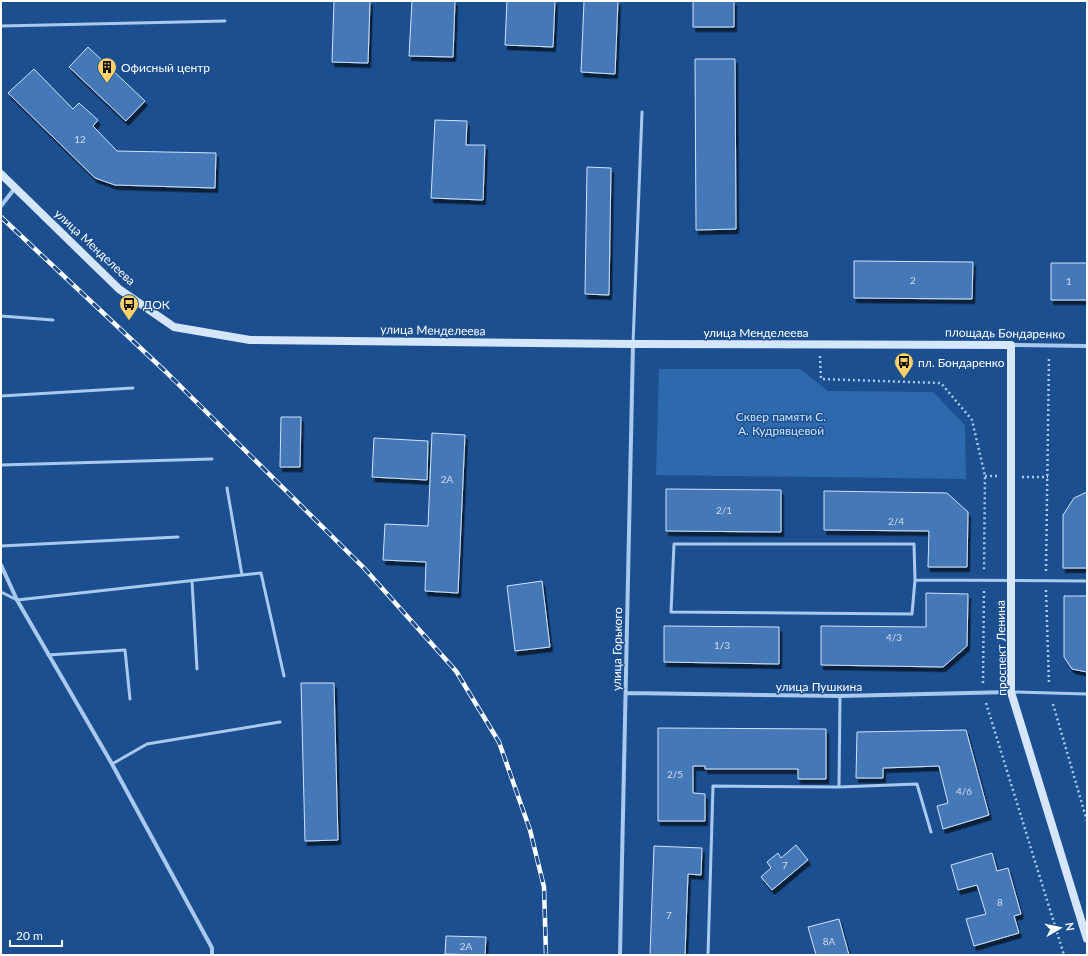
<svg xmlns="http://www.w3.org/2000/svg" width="1088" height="956" font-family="Lato,sans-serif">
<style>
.green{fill:#2e69ad}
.building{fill:#4478b7;stroke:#cfe3fa;filter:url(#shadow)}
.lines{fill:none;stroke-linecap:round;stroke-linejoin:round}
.path{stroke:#a9c9ee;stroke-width:2.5;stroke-dasharray:2 3;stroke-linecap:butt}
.lane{stroke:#a9c9ee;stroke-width:3}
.street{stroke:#a9c9ee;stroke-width:4}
.secondary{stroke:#d6e6fa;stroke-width:8}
.rail-casing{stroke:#fff;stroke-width:4.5}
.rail{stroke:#1b4f8f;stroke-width:3;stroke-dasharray:9;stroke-linecap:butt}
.labels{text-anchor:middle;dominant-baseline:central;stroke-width:3;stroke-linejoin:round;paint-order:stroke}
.number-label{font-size:10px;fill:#d0dded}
.poi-label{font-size:12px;fill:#fff;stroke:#1b4f8f;text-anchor:start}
.street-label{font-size:12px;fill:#fff;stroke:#1b4f8f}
.park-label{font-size:12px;fill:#cfe3fa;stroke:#1b4f8f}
</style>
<defs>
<filter id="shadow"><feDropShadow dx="2.5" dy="4.5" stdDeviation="0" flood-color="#0009"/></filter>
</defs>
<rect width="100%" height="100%" fill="#1b4f8f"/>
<!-- green -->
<path class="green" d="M 659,369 L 800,369 L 828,391 L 933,392 L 965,425 L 966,479 L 656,475 Z"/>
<!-- building -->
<path class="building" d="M 334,1 L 370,1 L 368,63 L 332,62 Z
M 412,1 L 455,1 L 453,57 L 409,56 Z
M 507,1 L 555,1 L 553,47 L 505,45 Z
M 584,1 L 618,1 L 615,74 L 581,72 Z
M 693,1 L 734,1 L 734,27 L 693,27 Z
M 88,47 L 145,101 L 126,121 L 69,67 Z
M 695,59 L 735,59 L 736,229 L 696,230 Z
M 34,69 L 73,109 L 79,103 L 98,120 L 93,126 L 117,151 L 216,153 L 215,188 L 115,185 L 95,178 L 8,93 Z
M 435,120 L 467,121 L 466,145 L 485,145 L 483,200 L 431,198 Z
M 587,167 L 611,168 L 609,295 L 585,294 Z
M 854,261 L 973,262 L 972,299 L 854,298 Z
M 1051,263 L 1087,263 L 1087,300 L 1051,300 Z
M 281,417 L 301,417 L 300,467 L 280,467 Z
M 432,433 L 465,435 L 458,593 L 425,591 L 426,562 L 383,560 L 385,524 L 428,526 Z
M 374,438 L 428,441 L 427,480 L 372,477 Z
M 666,489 L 781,490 L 781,532 L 666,531 Z
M 824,491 L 947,493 L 968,512 L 967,567 L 928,567 L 929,531 L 824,530 Z
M 1087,492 L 1087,568 L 1063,568 L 1063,515 L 1074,498 Z
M 542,581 L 550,647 L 515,651 L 507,586 Z
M 926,593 L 968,594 L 967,646 L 943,667 L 821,665 L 821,626 L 926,627 Z
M 1064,596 L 1087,596 L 1087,672 L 1072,669 L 1064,657 Z
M 664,626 L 779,627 L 779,664 L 664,662 Z
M 301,683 L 334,683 L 338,840 L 305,841 Z
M 658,728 L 826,729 L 826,779 L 798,779 L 798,769 L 705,769 L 705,766 L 693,766 L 693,793 L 705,794 L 705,821 L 658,821 Z
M 966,730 L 989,815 L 943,829 L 937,806 L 948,803 L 939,766 L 883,768 L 883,778 L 856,778 L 857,732 Z
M 796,845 L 808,860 L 772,890 L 761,877 L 771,868 L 767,862 L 778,853 L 781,858 Z
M 654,846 L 702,848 L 701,875 L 688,874 L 685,955 L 650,955 Z
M 992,853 L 997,871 L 1008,868 L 1021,914 L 1014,916 L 1019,933 L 974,946 L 966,919 L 986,914 L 977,885 L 958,890 L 951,865 Z
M 839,919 L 849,955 L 816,955 L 808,927 Z
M 446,936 L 486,937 L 485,955 L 445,954 Z"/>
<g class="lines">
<!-- path -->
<path class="path" d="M 820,356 L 821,379 L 941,383 L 972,420 L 985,476 L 984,571
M 985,476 L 999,476
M 1022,477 L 1048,477
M 1046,571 L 1049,356
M 1046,590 L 1049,683
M 983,683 L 984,590
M 986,703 L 1064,955
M 1053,704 L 1087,821"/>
<!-- lane -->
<path class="lane" d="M 1,26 L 225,21
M 1,316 L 53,320
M 633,344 L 642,112
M 1,396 L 133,388
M 1,465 L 212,459
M 1,546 L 178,537
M 242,575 L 261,573 L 284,676
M 915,580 L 912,614 L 671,612 L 674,544 L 914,544 L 915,580 L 1087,581
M 192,581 L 197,669
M 1,592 L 17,600 L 242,575 L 227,488
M 48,655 L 125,650 L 130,699
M 1013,692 L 1087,694
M 840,696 L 839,787 L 917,784 L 931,832
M 112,764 L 147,744 L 280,722
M 708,955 L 713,786 L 839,787"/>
<!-- street -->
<path class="street" d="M 1,206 L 15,188
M 1011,345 L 1087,346
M 1,565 L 17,600 L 112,764 L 212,948 L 212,955
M 626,693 L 840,696 L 1011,692
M 620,955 L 633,344"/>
<!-- secondary -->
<path class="secondary" d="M 1,174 L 119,289 L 174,327 L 250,340 L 633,344 L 1011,345 L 1011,692 L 1087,939"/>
<!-- rail casing -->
<g class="rail-casing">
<path id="rail" d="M 1,217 L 166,372 L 364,568 L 456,671 L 499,742 L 530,830 L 544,887 L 546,955"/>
</g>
<!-- rail -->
<use href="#rail" class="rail"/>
</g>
<!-- icons -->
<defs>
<g id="building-pin" transform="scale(1)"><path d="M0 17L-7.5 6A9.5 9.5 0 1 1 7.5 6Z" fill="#ffd166" stroke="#1b4f8f"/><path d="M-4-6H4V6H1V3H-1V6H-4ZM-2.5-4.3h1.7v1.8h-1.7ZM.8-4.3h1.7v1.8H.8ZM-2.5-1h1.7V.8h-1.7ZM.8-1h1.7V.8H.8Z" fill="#111"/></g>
<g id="bus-pin" transform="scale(1)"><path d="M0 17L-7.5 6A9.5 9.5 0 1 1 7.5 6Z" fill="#ffd166" stroke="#1b4f8f"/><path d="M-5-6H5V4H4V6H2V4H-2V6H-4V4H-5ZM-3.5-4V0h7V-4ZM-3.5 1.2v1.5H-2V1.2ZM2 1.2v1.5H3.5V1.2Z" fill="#111"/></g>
</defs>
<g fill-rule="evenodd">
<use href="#building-pin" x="107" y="67"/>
<use href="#bus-pin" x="129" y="304"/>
<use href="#bus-pin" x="904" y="362"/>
</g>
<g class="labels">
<!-- number labels -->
<g class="number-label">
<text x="80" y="139">12</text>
<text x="913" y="280">2</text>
<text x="1069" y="281">1</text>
<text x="447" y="479">2А</text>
<text x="724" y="510">2/1</text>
<text x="896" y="521">2/4</text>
<text x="894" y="637">4/3</text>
<text x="722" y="645">1/3</text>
<text x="675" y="774">2/5</text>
<text x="964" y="791">4/6</text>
<text x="785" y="865">7</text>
<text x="1000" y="902">8</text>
<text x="669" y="915">7</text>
<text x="829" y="941">8А</text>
<text x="466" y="946">2А</text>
</g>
<!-- poi labels -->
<g class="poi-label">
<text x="121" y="67">Офисный центр</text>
<text x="143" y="304">ДОК</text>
<text x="918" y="362">пл. Бондаренко</text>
</g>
<!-- street labels -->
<g class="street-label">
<text transform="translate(95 247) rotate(43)">улица Менделеева</text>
<text transform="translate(433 330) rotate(1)">улица Менделеева</text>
<text x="756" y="332">улица Менделеева</text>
<text transform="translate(1005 333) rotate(1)">площадь Бондаренко</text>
<text transform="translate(1001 648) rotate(-91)">проспект Ленина</text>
<text transform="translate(617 649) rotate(-89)">улица Горького</text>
<text x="819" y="686">улица Пушкина</text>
</g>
<!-- park labels -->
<g class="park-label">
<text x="781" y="416">Сквер памяти С.<tspan x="781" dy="14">А. Кудрявцевой</tspan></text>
</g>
</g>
<!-- border -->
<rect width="1088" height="956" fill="none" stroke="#ffffff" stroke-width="4"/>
<!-- north arrow -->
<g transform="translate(1060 928) rotate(81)" stroke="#1b4f8f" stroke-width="3" paint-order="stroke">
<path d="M0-3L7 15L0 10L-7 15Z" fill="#ffffff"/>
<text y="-6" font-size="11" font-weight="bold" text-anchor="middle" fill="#ffffff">N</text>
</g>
<!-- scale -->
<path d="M10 940v6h52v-6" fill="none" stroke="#ffffff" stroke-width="2"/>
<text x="16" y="940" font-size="12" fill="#ffffff" stroke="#1b4f8f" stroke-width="3" paint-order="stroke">20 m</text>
</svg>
